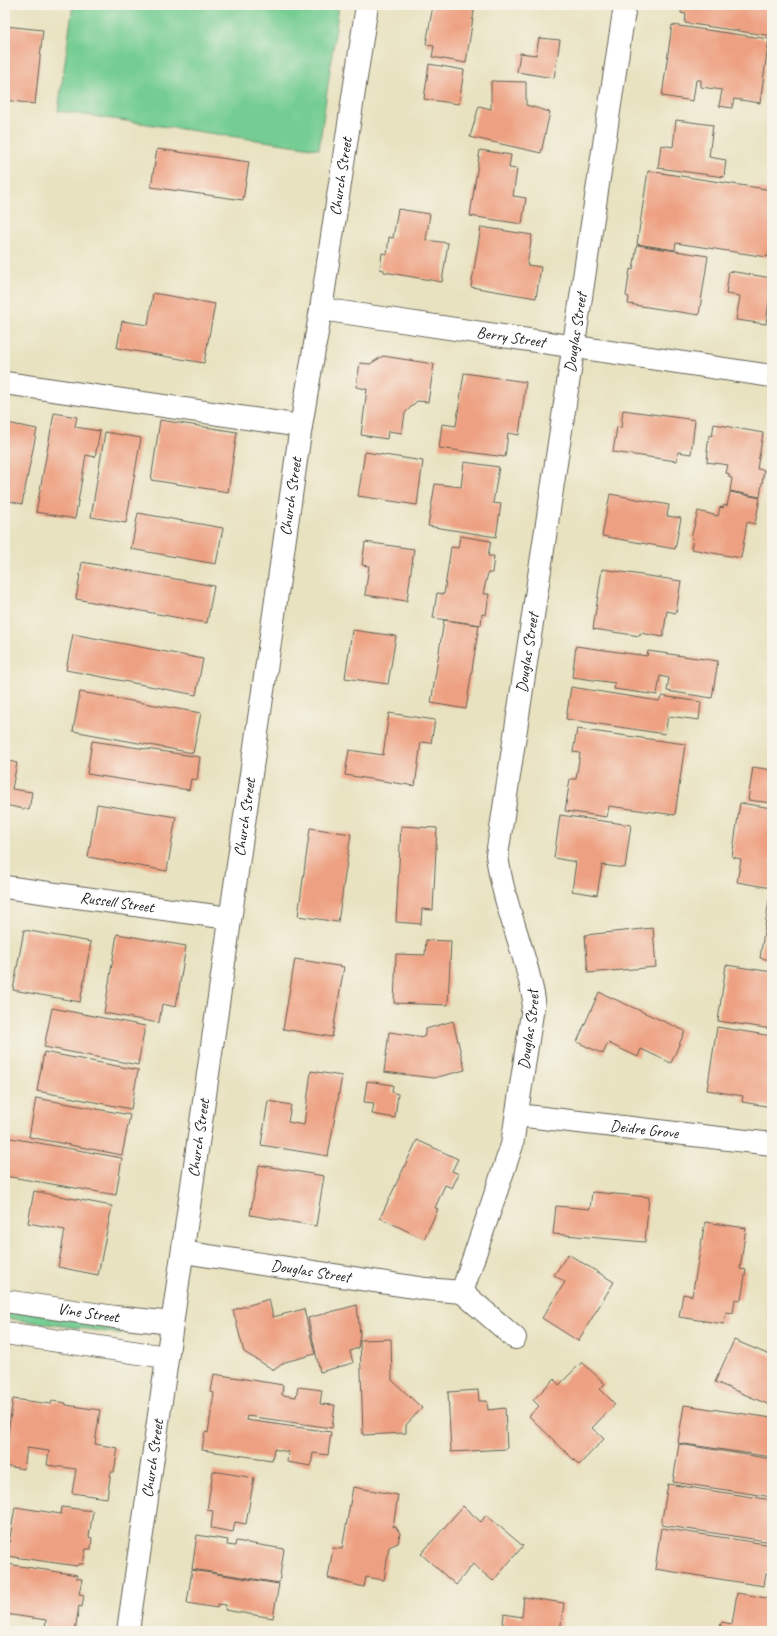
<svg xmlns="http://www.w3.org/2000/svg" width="777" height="1636" font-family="Caveat,sans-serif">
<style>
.green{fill:#74cd93;stroke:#487458}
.building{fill:#eea182}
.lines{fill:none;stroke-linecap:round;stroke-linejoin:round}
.minor-casing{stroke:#636155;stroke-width:24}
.minor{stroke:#fff;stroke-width:22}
.labels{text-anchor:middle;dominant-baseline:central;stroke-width:3.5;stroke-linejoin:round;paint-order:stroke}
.street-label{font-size:16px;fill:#1c1c1c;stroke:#f7f3e8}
</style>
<rect width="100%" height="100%" fill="#f7f3e8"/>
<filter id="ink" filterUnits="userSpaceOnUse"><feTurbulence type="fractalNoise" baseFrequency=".025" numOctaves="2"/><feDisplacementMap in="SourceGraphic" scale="8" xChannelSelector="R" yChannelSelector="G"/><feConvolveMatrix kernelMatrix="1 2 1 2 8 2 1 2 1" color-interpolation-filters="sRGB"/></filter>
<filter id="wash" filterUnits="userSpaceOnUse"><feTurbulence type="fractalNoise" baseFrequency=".012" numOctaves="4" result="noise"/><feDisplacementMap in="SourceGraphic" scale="16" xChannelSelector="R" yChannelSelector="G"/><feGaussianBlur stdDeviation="0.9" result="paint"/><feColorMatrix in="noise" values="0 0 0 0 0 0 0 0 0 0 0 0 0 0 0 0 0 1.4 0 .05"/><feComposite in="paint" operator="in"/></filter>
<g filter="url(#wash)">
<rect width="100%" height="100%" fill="#e8e2c0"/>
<!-- green -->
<path class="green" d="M 73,5 L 339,5 L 319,149 L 58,111 Z
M 5,1306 L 123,1323 L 121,1334 L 5,1318 Z"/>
<g id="blocks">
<!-- building -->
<path class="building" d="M 433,5 L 475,5 L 466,63 L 432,57 L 434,46 L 426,45 Z
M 682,5 L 772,5 L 772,36 L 685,23 L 686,14 L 681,13 Z
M 672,25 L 769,39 L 760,103 L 734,99 L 732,108 L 719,106 L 722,90 L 701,87 L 701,80 L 696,80 L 693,101 L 662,96 Z
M 5,26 L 43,30 L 35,104 L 5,100 Z
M 539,38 L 560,40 L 554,78 L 517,72 L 520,53 L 536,55 Z
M 429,64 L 464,70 L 459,104 L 424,99 Z
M 491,81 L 526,82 L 526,105 L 550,112 L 541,153 L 470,137 L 479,106 L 491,109 Z
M 676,120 L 713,125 L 709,157 L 726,160 L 724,177 L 658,168 L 661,145 L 673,147 Z
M 157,149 L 249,162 L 243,200 L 151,187 Z
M 480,150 L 511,155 L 509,168 L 517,169 L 513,196 L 526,198 L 522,224 L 470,216 Z
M 648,171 L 772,190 L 772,248 L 767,257 L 676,243 L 675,250 L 637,244 Z
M 398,209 L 430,214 L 426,240 L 448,243 L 442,282 L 384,272 L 384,270 L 380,269 L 382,253 L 387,254 L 389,237 L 393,238 Z
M 481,227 L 532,235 L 527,265 L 541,267 L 536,298 L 471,287 Z
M 637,245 L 708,256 L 699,315 L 628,304 L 629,297 L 626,296 L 630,269 L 633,270 Z
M 729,271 L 772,278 L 766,324 L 736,320 L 740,296 L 726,294 Z
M 153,293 L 215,304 L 204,363 L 117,348 L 122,321 L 148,325 Z
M 383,356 L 434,364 L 428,402 L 417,401 L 405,413 L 402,433 L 388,431 L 387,439 L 361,435 L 367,389 L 356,387 L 360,363 L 370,364 Z
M 464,373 L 526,382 L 519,435 L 508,433 L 505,457 L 439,448 L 442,424 L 456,426 Z
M 623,410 L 695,420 L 691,454 L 678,452 L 677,461 L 613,452 L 617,427 L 621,428 Z
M 54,413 L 77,417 L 75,427 L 100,431 L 95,457 L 86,455 L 75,519 L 36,512 Z
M 160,420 L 237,432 L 228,492 L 151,480 Z
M 7,423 L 37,429 L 22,504 L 5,500 L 5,436 Z
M 714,424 L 763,433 L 757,469 L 764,470 L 760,497 L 730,491 L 732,478 L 729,477 L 729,474 L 726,473 L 728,465 L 707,462 L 708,451 L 707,451 L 709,435 L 712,436 Z
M 105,432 L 141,438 L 126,523 L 91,517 Z
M 365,452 L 423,461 L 417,505 L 358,496 Z
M 464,462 L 499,467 L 493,503 L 501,504 L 496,537 L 428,526 L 435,484 L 461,487 Z
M 730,492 L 760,498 L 755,524 L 747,522 L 741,558 L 691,549 L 693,538 L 691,538 L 698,511 L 718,516 L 720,507 L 723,508 L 724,505 L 727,506 Z
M 610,494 L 669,505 L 667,516 L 681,518 L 675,549 L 602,536 Z
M 138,513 L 223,528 L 216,564 L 131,549 Z
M 460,536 L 491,541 L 488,556 L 494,556 L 492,573 L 488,573 L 483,594 L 489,594 L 486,615 L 482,614 L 481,625 L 433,618 L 437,593 L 444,594 L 451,547 L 458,548 Z
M 365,542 L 414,549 L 407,601 L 365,595 L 369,566 L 362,565 Z
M 82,562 L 214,586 L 207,623 L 76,599 Z
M 602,569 L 681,581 L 676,613 L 667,611 L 663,637 L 640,633 L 640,636 L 593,629 Z
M 444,620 L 479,625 L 466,709 L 431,703 Z
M 352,630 L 396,636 L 388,684 L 345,678 Z
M 73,634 L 203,659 L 196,695 L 66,670 Z
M 576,646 L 647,656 L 648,651 L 718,661 L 712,698 L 667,691 L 669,678 L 660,676 L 657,695 L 614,689 L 615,683 L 572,677 Z
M 571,687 L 659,701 L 662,696 L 701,702 L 699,720 L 668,716 L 665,734 L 566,719 Z
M 80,692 L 201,713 L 193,753 L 73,731 Z
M 389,713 L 435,720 L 431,743 L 421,742 L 415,786 L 345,775 L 349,750 L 383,755 Z
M 577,729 L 685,744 L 675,815 L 609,806 L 607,817 L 565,811 L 570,779 L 576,779 L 580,753 L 573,752 Z
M 92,741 L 200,757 L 197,780 L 191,779 L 189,790 L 87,774 Z
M 5,760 L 17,763 L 12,789 L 32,792 L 29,810 L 5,805 Z
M 753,767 L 772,770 L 772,803 L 748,800 Z
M 740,803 L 772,808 L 771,888 L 737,882 L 741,859 L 732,857 Z
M 97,804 L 176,817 L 167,871 L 88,857 Z
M 560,815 L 631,825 L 625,868 L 602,865 L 597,895 L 572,891 L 576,862 L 554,858 Z
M 401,826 L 437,828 L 433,910 L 422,909 L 421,924 L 396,922 Z
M 310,828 L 351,834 L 338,922 L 298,916 Z
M 769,900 L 772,900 L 772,960 L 760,958 Z
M 653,928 L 656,967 L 588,973 L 585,935 Z
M 24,930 L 91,942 L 80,1002 L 13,990 Z
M 117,934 L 186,946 L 176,1007 L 162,1004 L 159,1023 L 104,1013 Z
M 426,940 L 451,941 L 448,1005 L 394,1003 L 396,954 L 425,955 Z
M 295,959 L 344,967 L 332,1037 L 283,1029 Z
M 726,965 L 772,972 L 772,1029 L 718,1021 Z
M 599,992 L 685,1031 L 671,1063 L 641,1049 L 638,1057 L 608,1043 L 603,1054 L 577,1042 Z
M 52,1008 L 145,1026 L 138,1065 L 44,1047 Z
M 453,1021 L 465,1070 L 434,1078 L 384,1072 L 389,1032 L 424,1037 L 426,1029 Z
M 717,1027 L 772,1036 L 772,1107 L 742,1102 L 743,1096 L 707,1090 Z
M 44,1052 L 138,1070 L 131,1109 L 37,1091 Z
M 311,1071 L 342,1076 L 328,1156 L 261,1145 L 268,1101 L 291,1105 L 288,1122 L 304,1125 Z
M 367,1081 L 393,1085 L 392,1092 L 398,1094 L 395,1118 L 372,1114 L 374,1103 L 364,1102 Z
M 36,1098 L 130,1115 L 122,1155 L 29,1137 Z
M 5,1137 L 122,1158 L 116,1195 L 5,1176 Z
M 417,1140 L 458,1159 L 452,1171 L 459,1174 L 452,1188 L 445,1185 L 435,1208 L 438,1209 L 424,1239 L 380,1218 Z
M 259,1165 L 324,1176 L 316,1226 L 250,1215 Z
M 34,1191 L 112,1206 L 98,1275 L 58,1267 L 65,1230 L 28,1223 Z
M 592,1192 L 649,1197 L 645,1242 L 553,1234 L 556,1206 L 590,1209 Z
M 705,1222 L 746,1228 L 740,1269 L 746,1270 L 741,1300 L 735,1299 L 733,1313 L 726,1312 L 724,1324 L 679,1317 L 683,1294 L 692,1296 Z
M 568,1254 L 614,1282 L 578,1341 L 542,1318 L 565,1282 L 554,1275 Z
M 269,1299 L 273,1317 L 304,1309 L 315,1354 L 285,1362 L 274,1370 L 244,1352 L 233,1310 Z
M 357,1305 L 360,1334 L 358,1348 L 350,1351 L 353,1363 L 320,1372 L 308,1318 Z
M 391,1339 L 392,1380 L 422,1408 L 406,1425 L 406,1433 L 363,1435 L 360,1340 Z
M 734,1340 L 772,1356 L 772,1406 L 715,1382 Z
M 582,1362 L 605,1384 L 600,1389 L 615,1404 L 592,1428 L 604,1439 L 579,1465 L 529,1416 L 539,1406 L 533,1400 L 554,1379 L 559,1385 Z
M 214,1374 L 283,1385 L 282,1395 L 296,1397 L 298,1387 L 322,1390 L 320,1404 L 335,1405 L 332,1428 L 247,1416 L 246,1420 L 331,1432 L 328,1455 L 313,1453 L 311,1466 L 287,1462 L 288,1452 L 274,1449 L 272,1460 L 202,1450 L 205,1432 L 208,1433 L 214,1393 L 211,1392 Z
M 478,1390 L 479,1401 L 487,1401 L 488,1410 L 505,1408 L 507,1449 L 451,1452 L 448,1392 Z
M 13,1399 L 51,1404 L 52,1401 L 66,1403 L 66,1405 L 100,1410 L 95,1444 L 118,1448 L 114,1472 L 111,1472 L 107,1498 L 72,1493 L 76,1469 L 47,1465 L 49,1451 L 27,1448 L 24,1469 L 5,1466 L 5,1454 Z
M 684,1405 L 772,1418 L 772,1457 L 678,1443 Z
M 679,1444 L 772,1459 L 772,1497 L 673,1482 Z
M 213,1471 L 254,1478 L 246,1524 L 235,1522 L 233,1532 L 211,1528 L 213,1511 L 207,1510 Z
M 668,1484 L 772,1500 L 772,1542 L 661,1525 Z
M 353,1487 L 398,1495 L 393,1527 L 395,1526 L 400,1533 L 398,1543 L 389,1547 L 384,1580 L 366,1577 L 364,1587 L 328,1578 L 333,1548 L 342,1549 Z
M 463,1506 L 481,1522 L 486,1515 L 523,1546 L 493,1581 L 473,1564 L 456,1585 L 421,1554 Z
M 15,1507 L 61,1514 L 62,1507 L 93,1511 L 89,1537 L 92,1538 L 91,1549 L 86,1549 L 83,1564 L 78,1564 L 77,1566 L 7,1556 Z
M 661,1528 L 772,1545 L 772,1574 L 766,1573 L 764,1586 L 655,1569 Z
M 197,1535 L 228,1540 L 227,1545 L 235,1546 L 236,1541 L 284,1549 L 279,1583 L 192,1569 Z
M 7,1564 L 77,1575 L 76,1578 L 82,1579 L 79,1594 L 84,1595 L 82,1607 L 79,1606 L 75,1631 L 45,1628 L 46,1620 L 5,1614 L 5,1578 Z
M 192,1570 L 279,1584 L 273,1618 L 225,1610 L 226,1605 L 218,1604 L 217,1608 L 187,1603 Z
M 737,1593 L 772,1599 L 772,1631 L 720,1631 L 721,1622 L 732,1624 Z
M 524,1597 L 564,1603 L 560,1631 L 502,1631 L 504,1614 L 522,1617 Z"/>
</g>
</g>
<g filter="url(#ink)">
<use href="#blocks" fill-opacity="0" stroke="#636155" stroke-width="1"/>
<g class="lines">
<!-- minor casing -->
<g class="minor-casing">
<g id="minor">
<path id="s1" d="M 321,309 L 772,376"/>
<path d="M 5,383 L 301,426"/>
<path id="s2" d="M 5,887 L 229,918"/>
<path id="s3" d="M 517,1115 L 772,1144"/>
<path id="s4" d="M 183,1252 L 426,1289 L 462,1292 L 512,1145 L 534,1000 C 526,951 503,905 497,855 L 625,5"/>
<path d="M 462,1292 L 515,1338"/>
<path id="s5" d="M 5,1301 L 115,1317 L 172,1323"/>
<path d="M 5,1333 L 166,1357"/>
<path id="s6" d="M 128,1631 L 301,426 L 321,309 L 367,5"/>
</g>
</g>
<!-- minor -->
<use href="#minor" class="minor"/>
</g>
</g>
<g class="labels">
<!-- street labels -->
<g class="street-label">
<text stroke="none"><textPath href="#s6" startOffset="1470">Church Street</textPath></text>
<text stroke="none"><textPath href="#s4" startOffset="1262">Douglas Street</textPath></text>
<text stroke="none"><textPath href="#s1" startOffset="192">Berry Street</textPath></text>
<text stroke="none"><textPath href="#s6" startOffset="1146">Church Street</textPath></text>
<text stroke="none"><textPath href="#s4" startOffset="938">Douglas Street</textPath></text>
<text stroke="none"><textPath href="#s6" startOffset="822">Church Street</textPath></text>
<text stroke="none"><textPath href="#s2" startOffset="113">Russell Street</textPath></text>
<text stroke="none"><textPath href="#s4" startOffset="554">Douglas Street</textPath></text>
<text stroke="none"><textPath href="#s3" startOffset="128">Deidre Grove</textPath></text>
<text stroke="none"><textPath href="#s6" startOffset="498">Church Street</textPath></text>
<text stroke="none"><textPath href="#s4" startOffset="129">Douglas Street</textPath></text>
<text stroke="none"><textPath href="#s5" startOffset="84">Vine Street</textPath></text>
<text stroke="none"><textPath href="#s6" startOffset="174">Church Street</textPath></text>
</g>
</g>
<!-- margin -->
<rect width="777" height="1636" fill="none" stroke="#f7f3e8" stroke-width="20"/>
</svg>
